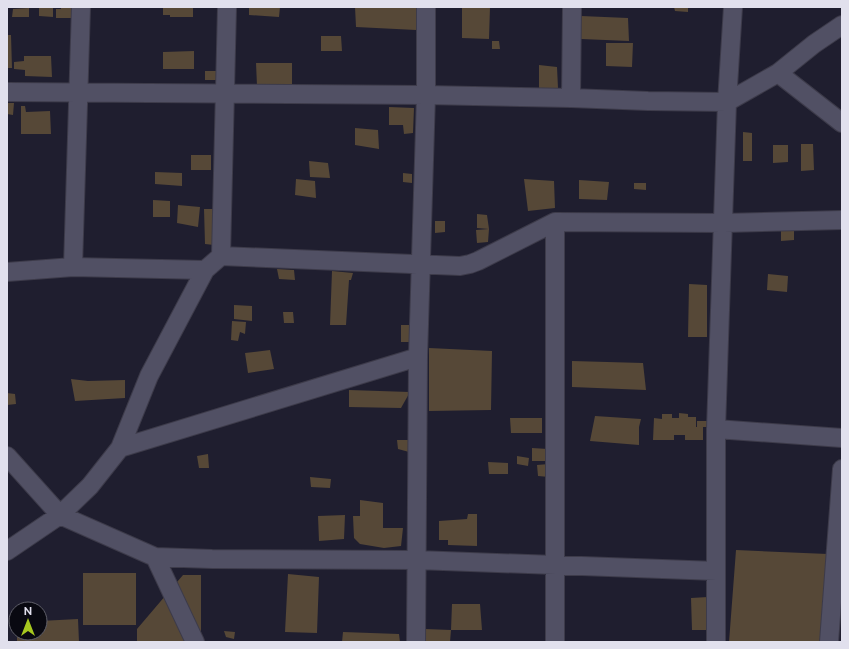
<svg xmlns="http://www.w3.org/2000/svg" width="849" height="649" font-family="Raleway,sans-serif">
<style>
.building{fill:#564837}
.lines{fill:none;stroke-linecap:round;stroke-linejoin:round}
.minor-casing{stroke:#3d3b4a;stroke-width:20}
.minor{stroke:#515064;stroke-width:18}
</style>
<rect width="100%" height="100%" fill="#1f1e2f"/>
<!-- building -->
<path class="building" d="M 39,7 L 53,7 L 53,17 L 39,16 Z
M 61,7 L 72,7 L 72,18 L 56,18 L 56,9 L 61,9 Z
M 163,7 L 193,7 L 193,17 L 170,17 L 170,15 L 163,15 Z
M 249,7 L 280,7 L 279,17 L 249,15 Z
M 355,7 L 416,7 L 416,30 L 356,27 Z
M 462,7 L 490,7 L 489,39 L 462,38 Z
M 674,7 L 688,7 L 688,12 L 675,11 Z
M 29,8 L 29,17 L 12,17 L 13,9 Z
M 581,16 L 628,18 L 629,41 L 581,39 Z
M 7,35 L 11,35 L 12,68 L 7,68 Z
M 321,36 L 341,36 L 342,51 L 321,51 Z
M 492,41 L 499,41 L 500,49 L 492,49 Z
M 606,43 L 633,43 L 632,67 L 606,66 Z
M 194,51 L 194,69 L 163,69 L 163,52 Z
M 24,56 L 51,56 L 52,77 L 25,76 L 25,70 L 14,69 L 14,62 L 24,61 Z
M 256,63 L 292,63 L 292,85 L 257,86 Z
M 539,65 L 557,67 L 558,88 L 539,89 Z
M 205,71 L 216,71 L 217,80 L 205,80 Z
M 7,103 L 14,103 L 13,115 L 7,114 Z
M 21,106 L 25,106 L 26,112 L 50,111 L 51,134 L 21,134 Z
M 389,107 L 414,108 L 413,133 L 404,134 L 403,125 L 389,125 Z
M 355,128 L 378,130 L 379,149 L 355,145 Z
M 743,132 L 752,133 L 752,161 L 743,161 Z
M 801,144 L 813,144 L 814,170 L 801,171 Z
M 773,145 L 788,145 L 788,162 L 773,163 Z
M 191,155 L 211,155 L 211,170 L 191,170 Z
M 309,161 L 328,163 L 330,178 L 310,177 Z
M 155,172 L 182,173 L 182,186 L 155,184 Z
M 403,173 L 412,174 L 412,183 L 403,182 Z
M 296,179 L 315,181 L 316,198 L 295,195 Z
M 524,179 L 554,181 L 555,208 L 528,211 Z
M 579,180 L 609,182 L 607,200 L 579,199 Z
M 634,183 L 646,183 L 646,190 L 634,189 Z
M 153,200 L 170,201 L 170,217 L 153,217 Z
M 178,205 L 200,207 L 198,227 L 177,223 Z
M 204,209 L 213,209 L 214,245 L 205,244 Z
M 477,214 L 487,215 L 489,229 L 477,228 Z
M 435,221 L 445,221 L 445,232 L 435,233 Z
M 781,223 L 794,223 L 794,240 L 781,241 Z
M 489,229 L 488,242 L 477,243 L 476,230 Z
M 277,269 L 294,270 L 295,280 L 279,279 Z
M 332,271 L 353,273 L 351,280 L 349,280 L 346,325 L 330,325 Z
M 768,274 L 788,276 L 787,292 L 767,290 Z
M 689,284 L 707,285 L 707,337 L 688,337 Z
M 234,305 L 252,306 L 252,321 L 234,319 Z
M 283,312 L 293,312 L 294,323 L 284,323 Z
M 232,321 L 246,322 L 245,334 L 240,332 L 238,341 L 231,340 Z
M 401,325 L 411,325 L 410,342 L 401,342 Z
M 429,348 L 492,351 L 491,410 L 429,411 Z
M 270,350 L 274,369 L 248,373 L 245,353 Z
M 572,361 L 643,363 L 646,390 L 572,387 Z
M 71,379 L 88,381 L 125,380 L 125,398 L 75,401 Z
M 349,390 L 410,392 L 401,408 L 349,407 Z
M 7,393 L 15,394 L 16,404 L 7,405 Z
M 679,413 L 688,414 L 688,417 L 696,417 L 696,427 L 697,427 L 697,421 L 708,421 L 707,427 L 703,427 L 703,440 L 685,440 L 685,435 L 674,435 L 674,440 L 653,440 L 654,418 L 662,419 L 662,414 L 672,414 L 672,418 L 679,418 Z
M 595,416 L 641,419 L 639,427 L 639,445 L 590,441 Z
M 510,418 L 542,418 L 542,433 L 511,433 Z
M 397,440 L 408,440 L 409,452 L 398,449 Z
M 532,448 L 548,449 L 549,461 L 532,461 Z
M 208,454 L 209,468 L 199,468 L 197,456 Z
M 517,456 L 529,458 L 528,466 L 517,464 Z
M 488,462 L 508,463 L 508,474 L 489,474 Z
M 549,464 L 549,477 L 538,476 L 537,465 Z
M 310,477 L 331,479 L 330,488 L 311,487 Z
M 360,500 L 383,503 L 383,528 L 403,528 L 401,546 L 384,548 L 360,544 L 354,538 L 353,516 L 360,516 Z
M 468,514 L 477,514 L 477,546 L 448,545 L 448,540 L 439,540 L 439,521 L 467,519 Z
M 345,515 L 344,539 L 319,541 L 318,516 Z
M 736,550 L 828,554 L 820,642 L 729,642 Z
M 83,573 L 136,573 L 136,625 L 83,625 Z
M 288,574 L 319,577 L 317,633 L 285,632 Z
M 183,575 L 201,575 L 201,642 L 137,642 L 137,629 Z
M 708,597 L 709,630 L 692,630 L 691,598 Z
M 452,604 L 480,604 L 482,630 L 451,630 Z
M 78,619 L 79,642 L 17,642 L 17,633 L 40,633 L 40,621 Z
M 425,629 L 451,630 L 450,642 L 426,642 Z
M 224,631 L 235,632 L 234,639 L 226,637 Z
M 343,632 L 399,634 L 400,642 L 342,642 Z"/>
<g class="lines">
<!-- minor casing -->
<g class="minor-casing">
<path id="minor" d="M 778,73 L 842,123
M 7,92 L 426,95 L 571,98 L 648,101 L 727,102 L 778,73 L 814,44 L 842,25
M 571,98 L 572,7
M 555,222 L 555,642
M 221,256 L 460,266 L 470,264 L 478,261 L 555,222 L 724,223 L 842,220
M 73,267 L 81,7
M 7,272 L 73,267 L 205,270
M 716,429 L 842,438
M 120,448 L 418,357
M 7,456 L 60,515 L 155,557 L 212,559 L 417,560 L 716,571
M 7,551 L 60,515 L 90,486 L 120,448 L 149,376 L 205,270 L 221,256 L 227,7
M 155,557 L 195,642
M 416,642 L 418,357 L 426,95 L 426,7
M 716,642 L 716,429 L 727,102 L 733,7
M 829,642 L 842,469"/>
</g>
<!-- minor -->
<use href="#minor" class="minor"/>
</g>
<!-- border -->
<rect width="849" height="649" fill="none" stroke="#e1e0ed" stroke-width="16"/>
<!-- north arrow -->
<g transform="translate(28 621)"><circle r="19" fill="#090911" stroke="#5f5f69"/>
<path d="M0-3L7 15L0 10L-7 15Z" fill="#a7c81f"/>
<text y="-6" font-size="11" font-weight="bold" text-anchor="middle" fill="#e1e0ed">N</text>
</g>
</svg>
